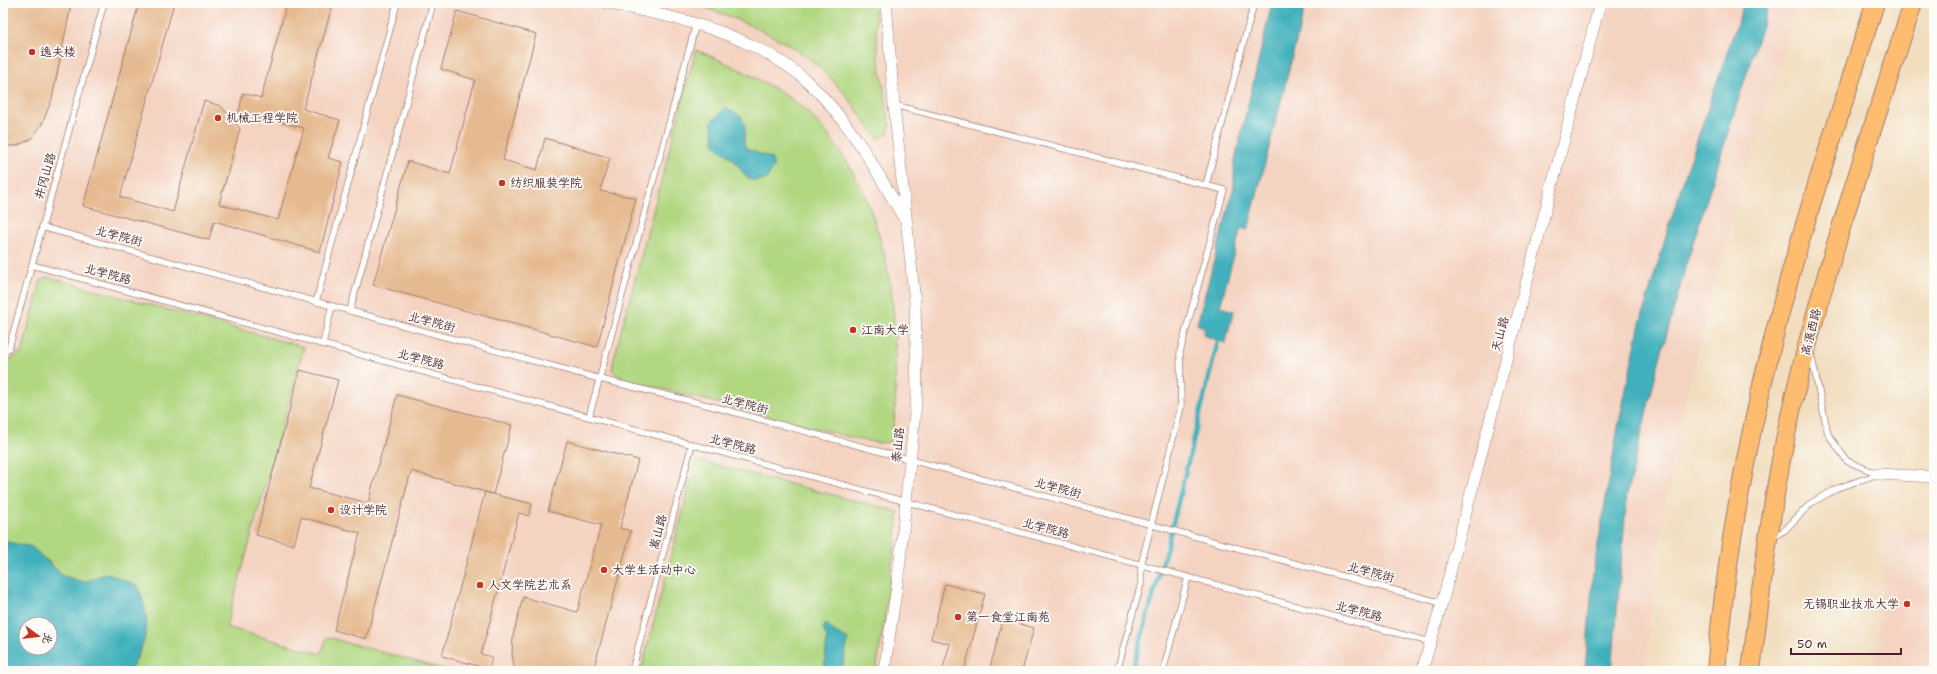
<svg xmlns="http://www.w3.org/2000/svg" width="1937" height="674" font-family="'Shantell Sans','LXGW WenKai TC',sans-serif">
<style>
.built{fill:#f4d3c1;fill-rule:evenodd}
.green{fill:#b1d781;stroke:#7e7b56}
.water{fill:#41b1bc;stroke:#466874;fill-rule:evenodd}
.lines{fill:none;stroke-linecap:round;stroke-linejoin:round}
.stream{stroke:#41b1bc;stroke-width:4.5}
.building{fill:#e6ba90}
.lane-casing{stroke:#9e7e74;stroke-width:7}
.street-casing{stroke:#9e7e74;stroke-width:12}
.primary-casing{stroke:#9e7e74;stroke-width:20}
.lane{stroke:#fff;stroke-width:5.5}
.street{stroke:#fff;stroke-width:11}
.primary{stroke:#fdbc70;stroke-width:18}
.poi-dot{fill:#c8321e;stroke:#fdfcf7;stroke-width:1.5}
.labels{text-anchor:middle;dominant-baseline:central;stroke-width:3.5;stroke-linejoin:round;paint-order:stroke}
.poi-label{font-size:12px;fill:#4a1f2b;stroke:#fdfcf7;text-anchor:start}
.street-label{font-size:12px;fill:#4a1f2b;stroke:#fdfcf7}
</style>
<rect width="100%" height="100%" fill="#fdfcf7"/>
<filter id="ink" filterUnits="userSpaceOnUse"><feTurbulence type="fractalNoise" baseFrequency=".025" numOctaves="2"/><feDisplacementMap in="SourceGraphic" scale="8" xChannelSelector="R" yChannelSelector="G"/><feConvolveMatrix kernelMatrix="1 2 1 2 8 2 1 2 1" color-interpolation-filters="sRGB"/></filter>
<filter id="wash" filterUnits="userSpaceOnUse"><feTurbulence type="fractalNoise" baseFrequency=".012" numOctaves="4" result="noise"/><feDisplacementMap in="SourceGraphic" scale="16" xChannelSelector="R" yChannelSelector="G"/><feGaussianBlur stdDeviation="0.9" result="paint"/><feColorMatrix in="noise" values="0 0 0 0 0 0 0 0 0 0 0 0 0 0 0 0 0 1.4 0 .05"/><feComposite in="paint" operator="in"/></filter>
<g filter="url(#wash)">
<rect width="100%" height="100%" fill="#f2ddbe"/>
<!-- built -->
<path class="built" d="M 3,3 L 1799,3 L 1727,234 L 1679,425 L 1653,583 L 1645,671 L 3,671 ZM 26,624 L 50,624 L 50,648 L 26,648 Z
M 1934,530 L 1934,671 L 1875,671 L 1886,536 Z"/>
<!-- green -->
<path class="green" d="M 691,3 L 874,3 L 878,55 L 890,125 L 888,134 L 879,139 C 868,128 860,114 851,102 C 843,91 832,80 823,71 C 794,41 730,15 691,3 Z
M 696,50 C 725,62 753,75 780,92 C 786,96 794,100 800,105 C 868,166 896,263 895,352 C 895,379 898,416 890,442 L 878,443 L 857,439 L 620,378 L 612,370 L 614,358 Z
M 48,277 L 304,347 L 226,627 L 321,654 L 327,637 L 450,671 L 130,671 L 141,650 L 107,573 L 84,582 L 63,576 L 47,560 L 8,542 L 3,543 L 3,364 L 22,352 L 41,280 Z
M 696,460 L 899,512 L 883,629 L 876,671 L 641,671 Z"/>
<!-- water -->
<path class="water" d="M 1272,3 L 1306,3 L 1248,230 L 1241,228 L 1220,307 L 1234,311 L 1225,343 L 1203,335 L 1205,328 L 1197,324 L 1234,187 L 1234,164 Z
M 1744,3 L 1769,3 L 1687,262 L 1656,373 L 1627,494 L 1612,671 L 1585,671 L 1593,574 L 1618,427 L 1640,323 L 1680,190 Z
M 725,108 L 741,116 L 745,126 L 744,143 L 747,149 L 771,158 L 774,166 L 767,179 C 744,186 745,170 731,158 C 726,153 719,151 715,144 C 713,138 713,129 711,122 Z
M 8,542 L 32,547 L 63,576 L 84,582 L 107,573 L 138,586 C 152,626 149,634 130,671 L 3,671 L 3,543 ZM 26,624 L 50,624 L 50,648 L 26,648 Z
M 826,623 L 832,630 L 848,639 L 842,671 L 824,671 L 827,638 L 823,629 Z"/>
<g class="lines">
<!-- stream -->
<path class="stream" d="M 1132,671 L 1167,547 L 1218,341"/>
</g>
<g id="blocks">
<!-- building -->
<path class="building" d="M 3,3 L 63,3 L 71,5 L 52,99 L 42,124 L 31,139 L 16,146 L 3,146 Z
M 139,3 L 174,3 L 120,197 L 173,212 L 204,101 L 221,106 L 240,129 L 219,204 L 278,220 L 304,128 L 239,112 L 243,93 L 261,98 L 287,3 L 333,3 L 303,109 L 340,120 L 328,158 L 343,162 L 320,252 L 214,221 L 209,240 L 83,206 Z
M 457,11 L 536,34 L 503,160 L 537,170 L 545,138 L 610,158 L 600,191 L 636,198 L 597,347 L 373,285 L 408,161 L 450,174 L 475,80 L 441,69 Z
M 300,370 L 338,380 L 309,488 L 368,503 L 397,395 L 512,425 L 493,494 L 411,471 L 366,639 L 334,630 L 360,533 L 301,517 L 294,545 L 256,535 Z
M 567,441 L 638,460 L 620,528 L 631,531 L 593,671 L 515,671 L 512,655 L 513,636 L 523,597 L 577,612 L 601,525 L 548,511 Z
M 485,492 L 532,504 L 529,516 L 519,513 L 481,654 L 492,657 L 489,669 L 442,656 Z
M 945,584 L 985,594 L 964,671 L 942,671 L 950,644 L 931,639 Z
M 1003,619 L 1034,628 L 1022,671 L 989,671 Z"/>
</g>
</g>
<g filter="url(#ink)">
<use href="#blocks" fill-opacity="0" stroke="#9e7e74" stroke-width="1"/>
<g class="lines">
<!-- lane casing -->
<g class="lane-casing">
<path id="lane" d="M 894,105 L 1224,190 L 1180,352 L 1181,407 L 1141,565 L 1141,584 L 1117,671
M 1206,185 L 1254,3
M 42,227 L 600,379 L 711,406 L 1442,603
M 32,265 L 589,417 L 1430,642
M 316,302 L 397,3
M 350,311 L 433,3
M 323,343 L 332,306
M 3,351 L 9,348 L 104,3
M 589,417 L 696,24
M 1772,538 L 1785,530 L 1811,503 L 1838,488 L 1878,474 L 1847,461 L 1828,434 L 1811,354
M 632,671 L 692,444
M 1163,671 L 1188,577"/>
</g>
<!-- street casing -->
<g class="street-casing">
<path id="street" d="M 607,3 C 636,10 667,15 696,24 C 734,35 778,55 808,82 C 849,120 876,169 903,217
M 1878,474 L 1934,477
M 884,671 L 898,579 L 917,393 L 915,302 L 894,105 L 886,3
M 1422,671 L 1442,603 L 1600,3"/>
</g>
<!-- primary casing -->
<g class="primary-casing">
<path id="primary" d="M 1716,671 C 1725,561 1745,451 1772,344 C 1800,229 1840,116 1875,3
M 1751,671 C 1762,579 1773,488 1794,398 C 1826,264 1871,134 1913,3"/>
</g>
<!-- lane -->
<use href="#lane" class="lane"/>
<!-- street -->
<use href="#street" class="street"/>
<!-- primary -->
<use href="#primary" class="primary"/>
</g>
</g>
<!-- markers -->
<g class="poi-dot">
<circle cx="32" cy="52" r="4"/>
<circle cx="218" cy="118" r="4"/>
<circle cx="502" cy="183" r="4"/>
<circle cx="853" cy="330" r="4"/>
<circle cx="331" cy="510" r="4"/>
<circle cx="604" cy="570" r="4"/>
<circle cx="480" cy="585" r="4"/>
<circle cx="1907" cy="604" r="4"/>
<circle cx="958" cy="617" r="4"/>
</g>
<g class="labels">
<!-- poi labels -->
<g class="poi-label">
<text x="40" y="52">逸夫楼</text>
<text x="226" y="118">机械工程学院</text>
<text x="510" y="183">纺织服装学院</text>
<text x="861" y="330">江南大学</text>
<text x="339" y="510">设计学院</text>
<text x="612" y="570">大学生活动中心</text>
<text x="488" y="585">人文学院艺术系</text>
<text x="1899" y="604" text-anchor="end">无锡职业技术大学</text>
<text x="966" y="617">第一食堂江南苑</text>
</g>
<!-- street labels -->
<g class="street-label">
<text transform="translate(45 176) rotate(-74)">井冈山路</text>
<text transform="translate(119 236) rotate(15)">北学院街</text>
<text transform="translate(108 274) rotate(15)">北学院路</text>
<text transform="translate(432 322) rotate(15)">北学院街</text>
<text transform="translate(1811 332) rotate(-76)">高浪西路</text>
<text transform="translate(1500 334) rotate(-75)">天山路</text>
<text transform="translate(421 359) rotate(15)">北学院路</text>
<text transform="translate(745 404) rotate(15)">北学院街</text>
<text transform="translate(733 444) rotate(15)">北学院路</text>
<text transform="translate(898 445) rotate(-84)">泰山路</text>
<text transform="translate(1058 488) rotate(15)">北学院街</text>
<text transform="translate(1046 528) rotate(15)">北学院路</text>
<text transform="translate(658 532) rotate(-75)">嵩山路</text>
<text transform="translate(1371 572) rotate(15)">北学院街</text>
<text transform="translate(1359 611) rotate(15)">北学院路</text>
</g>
</g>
<!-- margin -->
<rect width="1937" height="674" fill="none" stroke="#fdfcf7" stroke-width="16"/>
<!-- north arrow -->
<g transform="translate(38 636) rotate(105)"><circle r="19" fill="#fdfcf7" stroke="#b5a4a5"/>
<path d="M0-3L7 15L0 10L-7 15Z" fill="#c8321e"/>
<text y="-6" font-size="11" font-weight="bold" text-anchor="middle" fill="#4a1f2b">北</text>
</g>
<!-- scale -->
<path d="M1791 648v6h110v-6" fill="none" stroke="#4a1f2b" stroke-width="2"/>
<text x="1797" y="648" font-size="12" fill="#4a1f2b" stroke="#fdfcf7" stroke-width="3" paint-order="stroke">50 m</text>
</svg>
